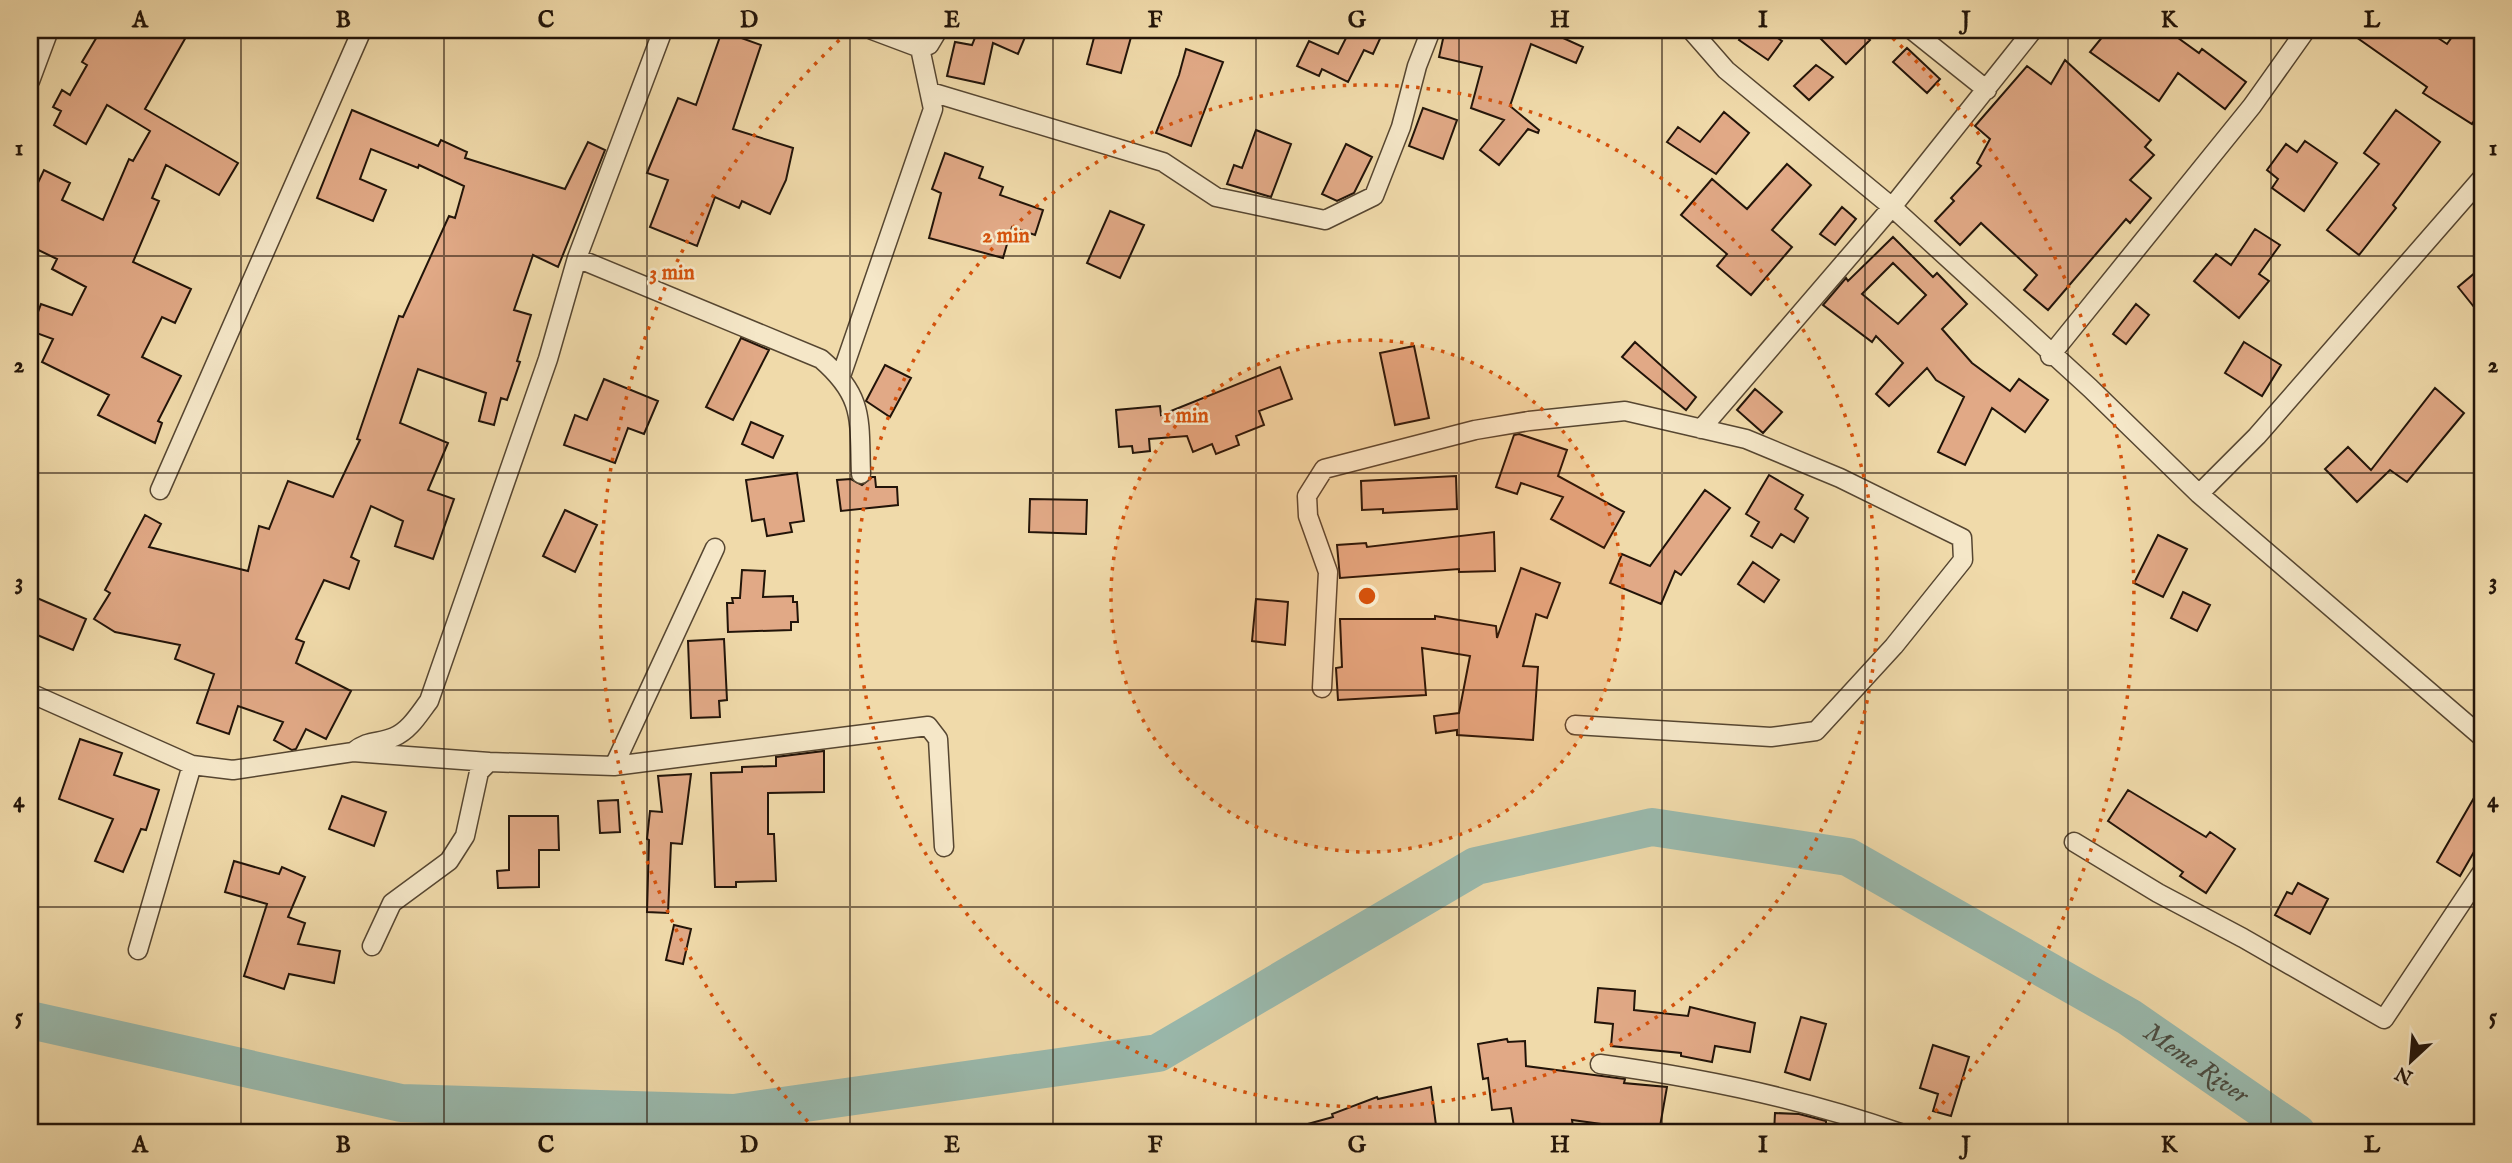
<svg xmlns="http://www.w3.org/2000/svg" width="2512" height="1163" font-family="'IM FELL English',serif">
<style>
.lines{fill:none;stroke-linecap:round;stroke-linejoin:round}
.river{stroke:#9abaae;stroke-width:38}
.building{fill:#e1a986;stroke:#221409;stroke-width:2;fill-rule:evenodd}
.minor-casing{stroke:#564631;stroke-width:21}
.minor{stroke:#f5e7c8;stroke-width:18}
.grid{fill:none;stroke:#221409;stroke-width:2;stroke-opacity:0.55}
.ring{fill:none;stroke:#d4520c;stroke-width:3.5;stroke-dasharray:3.5 7}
.labels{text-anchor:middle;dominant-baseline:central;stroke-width:5;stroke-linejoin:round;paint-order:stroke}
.water-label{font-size:26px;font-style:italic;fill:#4c4e43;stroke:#f5e7c8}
.centre{fill:#d4520c;stroke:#f5e7c8;stroke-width:3.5}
.ring-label{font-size:21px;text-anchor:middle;font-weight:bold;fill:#d4520c;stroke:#f5e7c8;stroke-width:5;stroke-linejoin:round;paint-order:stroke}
.neatline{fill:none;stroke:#221409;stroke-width:2.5}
.grid-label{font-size:23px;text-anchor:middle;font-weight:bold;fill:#221409}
</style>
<rect width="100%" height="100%" fill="#f0daaa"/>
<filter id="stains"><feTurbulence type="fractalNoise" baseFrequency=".00286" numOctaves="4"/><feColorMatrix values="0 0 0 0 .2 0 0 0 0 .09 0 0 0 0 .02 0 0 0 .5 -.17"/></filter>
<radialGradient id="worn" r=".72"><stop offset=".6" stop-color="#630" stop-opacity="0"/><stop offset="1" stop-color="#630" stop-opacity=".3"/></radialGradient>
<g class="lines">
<!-- river -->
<path class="river" id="s1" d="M 30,1020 L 401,1103 L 734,1113 L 1158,1053 L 1476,866 L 1652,827 L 1848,857 L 2129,1017 L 2297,1133"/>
</g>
<!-- building -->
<path class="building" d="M 101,30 L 110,30 L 122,37 L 127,30 L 190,30 L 145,109 L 238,163 L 219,195 L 166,165 L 152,198 L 159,201 L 133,262 L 191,289 L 175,323 L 162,317 L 142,357 L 181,376 L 158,421 L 162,423 L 155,443 L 98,415 L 109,395 L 42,362 L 53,339 L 31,331 L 41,304 L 72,315 L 86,287 L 52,269 L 57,259 L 30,246 L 30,184 L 36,187 L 44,170 L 70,183 L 62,200 L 103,220 L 129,159 L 133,161 L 150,131 L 107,105 L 86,144 L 54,125 L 61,111 L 53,107 L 62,90 L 70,95 L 87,65 L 82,62 Z
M 963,30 L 1028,30 L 1018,54 L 993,43 L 984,84 L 947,76 L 955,42 L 972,45 L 976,35 Z
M 1096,30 L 1133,30 L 1121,73 L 1087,64 Z
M 1350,30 L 1384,30 L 1373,54 L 1364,50 L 1348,82 L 1322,69 L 1319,76 L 1297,66 L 1309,41 L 1338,54 Z
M 1445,30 L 1567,30 L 1563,38 L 1583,47 L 1576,63 L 1531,44 L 1510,106 L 1539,130 L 1538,133 L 1528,129 L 1499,165 L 1480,150 L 1504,120 L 1471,108 L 1482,67 L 1439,57 Z
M 1746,30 L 1766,30 L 1782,41 L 1768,60 L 1739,40 Z
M 1812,30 L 1860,30 L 1870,40 L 1846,64 Z
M 2108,30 L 2167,30 L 2199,53 L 2202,49 L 2246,82 L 2225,109 L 2178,73 L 2159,101 L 2090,52 Z
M 2346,30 L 2426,30 L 2447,44 L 2457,30 L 2482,30 L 2482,108 L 2472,124 L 2423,93 L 2427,87 Z
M 722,31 L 761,45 L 733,129 L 793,148 L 786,180 L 770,214 L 742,201 L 739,208 L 715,197 L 697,246 L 650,227 L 668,180 L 647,173 L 678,98 L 696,105 Z
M 1907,48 L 1940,79 L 1927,93 L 1893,62 Z
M 1186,49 L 1223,62 L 1191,146 L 1156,133 L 1179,75 Z
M 2065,60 L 2151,140 L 2145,147 L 2154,155 L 2130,180 L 2151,198 L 2130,223 L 2126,219 L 2048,310 L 2024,290 L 2037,275 L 1981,223 L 1960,245 L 1935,221 L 1954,201 L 1951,198 L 1981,166 L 1977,163 L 1990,139 L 1975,126 L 2027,66 L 2051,84 Z
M 1816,65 L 1833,77 L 1809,100 L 1794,86 Z
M 1423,108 L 1457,120 L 1443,159 L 1409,146 Z
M 352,110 L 438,146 L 441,140 L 467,152 L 465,158 L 565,189 L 588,142 L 605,150 L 558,267 L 533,255 L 514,310 L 531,315 L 517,361 L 520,362 L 507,400 L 501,398 L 494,425 L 479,421 L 486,393 L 418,369 L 400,423 L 448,443 L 428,490 L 454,499 L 433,559 L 395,546 L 403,521 L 371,506 L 351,557 L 359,561 L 349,589 L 324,580 L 296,639 L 304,642 L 296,663 L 351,691 L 326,739 L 306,729 L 296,749 L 292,750 L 274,740 L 283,722 L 238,706 L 229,734 L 197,723 L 214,674 L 175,659 L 180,645 L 115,632 L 94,619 L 110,593 L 105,590 L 145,515 L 161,524 L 149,547 L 248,571 L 259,526 L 269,529 L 288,481 L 333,497 L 360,440 L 357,439 L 399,316 L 403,317 L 449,216 L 455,218 L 464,186 L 419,165 L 418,168 L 371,149 L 360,179 L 386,190 L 373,221 L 317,198 Z
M 2396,110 L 2440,142 L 2393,205 L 2396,208 L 2359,255 L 2327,230 L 2379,164 L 2364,153 Z
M 1724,112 L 1749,133 L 1716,174 L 1667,142 L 1678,127 L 1700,142 Z
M 1256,130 L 1291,144 L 1271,197 L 1227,184 L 1234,165 L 1242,168 Z
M 2305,141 L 2337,163 L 2304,211 L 2272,188 L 2278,179 L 2267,170 L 2286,144 L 2297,152 Z
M 1346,144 L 1372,157 L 1354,193 L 1337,201 L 1322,194 Z
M 945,153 L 983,167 L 979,178 L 1003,187 L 1000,195 L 1043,210 L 1035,235 L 1012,227 L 1003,258 L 929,238 L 941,193 L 932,189 Z
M 1787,164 L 1811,185 L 1772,230 L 1792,247 L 1751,295 L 1717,266 L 1727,254 L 1681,215 L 1712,179 L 1747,209 Z
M 1842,207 L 1856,219 L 1835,245 L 1820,234 Z
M 1110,211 L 1144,225 L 1120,278 L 1087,263 Z
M 2255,229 L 2280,245 L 2259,274 L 2269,281 L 2239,318 L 2194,281 L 2216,254 L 2231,265 Z
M 1893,237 L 1933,277 L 1937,273 L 1967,304 L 1942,329 L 1972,363 L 2010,391 L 2019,379 L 2048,400 L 2025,432 L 1992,408 L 1965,465 L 1938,452 L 1964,397 L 1936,380 L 1927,368 L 1889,406 L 1876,394 L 1903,363 L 1876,336 L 1872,342 L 1823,305 L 1846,278 L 1848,281 ZM 1893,263 L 1926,295 L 1898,324 L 1862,294 Z
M 2482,267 L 2482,317 L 2458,287 Z
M 2136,304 L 2149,315 L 2126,344 L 2113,334 Z
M 741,338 L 769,350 L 733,420 L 706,407 Z
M 1635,342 L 1696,397 L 1686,410 L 1622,357 Z
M 2244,342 L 2281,365 L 2262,396 L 2225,373 Z
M 1414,346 L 1429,418 L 1395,425 L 1380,353 Z
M 885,365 L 911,378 L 890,417 L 866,401 Z
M 1280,367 L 1292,399 L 1259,411 L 1264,425 L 1236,436 L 1239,445 L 1216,454 L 1212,444 L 1193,452 L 1187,436 L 1149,439 L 1150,451 L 1133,453 L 1132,446 L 1119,447 L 1116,410 L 1160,406 L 1161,415 Z
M 604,379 L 658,401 L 644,434 L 628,428 L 615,463 L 564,445 L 575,415 L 587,420 Z
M 2435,388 L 2464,413 L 2407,482 L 2390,470 L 2357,502 L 2325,469 L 2348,447 L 2371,470 Z
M 1755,389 L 1782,412 L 1763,433 L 1737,410 Z
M 751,422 L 783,436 L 773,458 L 742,444 Z
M 1519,434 L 1567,450 L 1558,476 L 1624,512 L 1604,548 L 1551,519 L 1563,497 L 1521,483 L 1517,494 L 1496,487 L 1514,435 Z
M 797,473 L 804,521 L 790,523 L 792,532 L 767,536 L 764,519 L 752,521 L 746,480 Z
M 1769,475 L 1803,495 L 1795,509 L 1808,518 L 1794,542 L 1781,534 L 1772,548 L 1751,536 L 1759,522 L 1746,514 Z
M 1456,476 L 1457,509 L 1383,513 L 1383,509 L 1362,510 L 1361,481 Z
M 872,477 L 875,477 L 876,487 L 897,487 L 898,505 L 841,511 L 837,480 L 851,479 L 862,485 Z
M 1705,490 L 1730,508 L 1681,575 L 1675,571 L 1661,604 L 1610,583 L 1622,554 L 1650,566 Z
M 1030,499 L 1087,500 L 1086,534 L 1029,532 Z
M 565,510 L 597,525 L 575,572 L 543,556 Z
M 1494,532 L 1495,571 L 1459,572 L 1459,569 L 1340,578 L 1337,545 L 1366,543 L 1367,547 Z
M 2158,535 L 2187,549 L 2163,597 L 2134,583 Z
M 1753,562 L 1779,580 L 1764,602 L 1738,584 Z
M 1521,568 L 1560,583 L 1547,618 L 1536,614 L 1523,666 L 1538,667 L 1533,740 L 1457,735 L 1457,730 L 1436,733 L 1434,716 L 1459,713 L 1470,656 L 1422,648 L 1426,695 L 1338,700 L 1336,668 L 1342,667 L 1340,619 L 1435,619 L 1435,616 L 1496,626 L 1497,638 Z
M 742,570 L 765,571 L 763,597 L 793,596 L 793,602 L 797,602 L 798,622 L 791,622 L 791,630 L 728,632 L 727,603 L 733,603 L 732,598 L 740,598 Z
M 2183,592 L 2210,605 L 2197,631 L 2171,618 Z
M 30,595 L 86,619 L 73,650 L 30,632 Z
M 1256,599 L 1288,602 L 1285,645 L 1252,641 Z
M 724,639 L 727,700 L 719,701 L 720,717 L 691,718 L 688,641 Z
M 80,739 L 122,753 L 114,775 L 159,790 L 146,830 L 141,829 L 123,872 L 95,861 L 113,819 L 59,799 Z
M 824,751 L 824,792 L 768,793 L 768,834 L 774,834 L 776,881 L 736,882 L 736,887 L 715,887 L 711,773 L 742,772 L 742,767 L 776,766 L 776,757 Z
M 691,774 L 682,844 L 671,843 L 668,913 L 647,912 L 649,840 L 647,839 L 650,811 L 662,812 L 658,776 Z
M 2482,784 L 2482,838 L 2460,876 L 2437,862 Z
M 2128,790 L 2206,837 L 2210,832 L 2235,849 L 2206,893 L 2180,876 L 2183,872 L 2108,821 Z
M 342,796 L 386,812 L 374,846 L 329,829 Z
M 618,800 L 620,832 L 600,833 L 598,801 Z
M 509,816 L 558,816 L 559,850 L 539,850 L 539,887 L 498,888 L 497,871 L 509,870 Z
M 234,861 L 279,874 L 282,867 L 305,877 L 288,917 L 305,923 L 298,944 L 340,951 L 334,983 L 289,974 L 284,989 L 244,976 L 267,904 L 225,892 Z
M 2298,883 L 2328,899 L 2310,934 L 2275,915 L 2287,892 L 2292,894 Z
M 674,925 L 691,929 L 683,964 L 666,960 Z
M 1598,988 L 1635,991 L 1634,1010 L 1688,1016 L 1690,1007 L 1755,1023 L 1750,1052 L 1715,1046 L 1712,1062 L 1681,1056 L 1681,1053 L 1611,1046 L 1613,1024 L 1595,1022 Z
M 1801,1017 L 1826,1024 L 1810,1080 L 1785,1072 Z
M 1507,1039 L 1508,1042 L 1525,1041 L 1526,1066 L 1625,1079 L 1624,1083 L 1667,1087 L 1659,1132 L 1572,1120 L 1574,1133 L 1515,1133 L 1511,1108 L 1492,1110 L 1488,1078 L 1483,1079 L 1478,1044 Z
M 1933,1045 L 1969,1057 L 1951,1116 L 1933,1111 L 1938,1094 L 1920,1088 Z
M 1431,1087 L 1437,1133 L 1293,1133 L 1293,1128 L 1333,1117 L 1332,1114 L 1377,1097 L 1378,1099 Z
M 1775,1113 L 1799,1114 L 1826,1121 L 1826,1133 L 1774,1133 Z"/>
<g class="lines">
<!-- minor casing -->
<g class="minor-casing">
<path id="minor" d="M 872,30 L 920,48 L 929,45 L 938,30
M 1691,30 L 1726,70 L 1892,207 L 2090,388 L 2199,494 L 2482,737
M 1912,30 L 1987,90
M 30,81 L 49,30
M 931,92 L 1163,162 L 1216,197 L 1325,220 L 1374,196 L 1401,127 L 1417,66 L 1431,30
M 577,258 L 821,359 C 865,397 859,420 861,474
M 2050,356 L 2252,106 L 2306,30
M 841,376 L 933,109 L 920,48
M 1701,429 L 1892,207 L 2033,30
M 160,490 L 362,30
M 2199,494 L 2257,436 L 2482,178
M 1322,688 L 1328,572 L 1308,516 L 1307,496 L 1324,469 L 1475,430 L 1529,421 L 1625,411 L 1746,439 L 1840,478 L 1962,538 L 1963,560 L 1894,646 L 1816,731 L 1771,737 L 1575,725
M 30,693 L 192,765 L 233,770 L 353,752 L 489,762
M 353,752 C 369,739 378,744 394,737 C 410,730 419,714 429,701 L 548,359 L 577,258 L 663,30
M 614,766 L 715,548
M 2074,842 L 2158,893 L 2243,938 L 2384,1019 L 2482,872
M 372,946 L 392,903 L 449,861 L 465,836 L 479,772 L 489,762 L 614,766 L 928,726 L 938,739 L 944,847
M 138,950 L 192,765
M 1600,1064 C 1703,1078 1802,1098 1900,1133"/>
</g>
<!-- minor -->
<use href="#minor" class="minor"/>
</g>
<!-- grid -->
<path class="grid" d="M 241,30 L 241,1133M 444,30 L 444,1133M 647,30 L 647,1133M 850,30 L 850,1133M 1053,30 L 1053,1133M 1256,30 L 1256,1133M 1459,30 L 1459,1133M 1662,30 L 1662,1133M 1865,30 L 1865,1133M 2068,30 L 2068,1133M 2271,30 L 2271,1133M 30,256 L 2482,256M 30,473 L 2482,473M 30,690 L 2482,690M 30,907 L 2482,907"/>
<!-- distance rings -->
<circle cx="1367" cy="596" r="256" fill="#d4520c" fill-opacity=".12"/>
<g class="ring">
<circle cx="1367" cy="596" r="256"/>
<circle cx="1367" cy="596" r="511"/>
<path d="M815 1129A767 767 0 0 1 849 31M1885 31A767 767 0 0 1 1919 1129"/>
</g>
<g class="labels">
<!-- water labels -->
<g class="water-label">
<text stroke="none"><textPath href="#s1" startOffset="2294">Meme River</textPath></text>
</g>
</g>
<circle cx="1367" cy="596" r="10" class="centre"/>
<g class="ring-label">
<text x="1006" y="242">2 min</text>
<text x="672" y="279">3 min</text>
<text x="1186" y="422">1 min</text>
</g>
<!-- margin -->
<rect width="2512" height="1163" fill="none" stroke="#f0daaa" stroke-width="77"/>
<!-- north arrow -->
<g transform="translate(2411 1061) rotate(206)" stroke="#f5e7c8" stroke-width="5" paint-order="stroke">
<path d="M0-5L12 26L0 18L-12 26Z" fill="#221409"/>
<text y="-10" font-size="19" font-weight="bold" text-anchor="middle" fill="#221409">N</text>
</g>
<rect x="38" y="38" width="2436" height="1086" class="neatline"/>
<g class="grid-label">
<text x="140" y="27">A</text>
<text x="343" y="27">B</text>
<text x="546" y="27">C</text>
<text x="749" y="27">D</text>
<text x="952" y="27">E</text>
<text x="1155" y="27">F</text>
<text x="1357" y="27">G</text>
<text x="1560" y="27">H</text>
<text x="1763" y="27">I</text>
<text x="1966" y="27">J</text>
<text x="2169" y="27">K</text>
<text x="2372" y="27">L</text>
<text x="19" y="155">1</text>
<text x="2493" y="155">1</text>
<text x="19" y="372">2</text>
<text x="2493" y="372">2</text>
<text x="19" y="589">3</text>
<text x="2493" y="589">3</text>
<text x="19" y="807">4</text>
<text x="2493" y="807">4</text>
<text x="19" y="1024">5</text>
<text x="2493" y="1024">5</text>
<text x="140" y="1152">A</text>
<text x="343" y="1152">B</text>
<text x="546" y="1152">C</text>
<text x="749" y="1152">D</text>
<text x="952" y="1152">E</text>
<text x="1155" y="1152">F</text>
<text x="1357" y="1152">G</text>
<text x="1560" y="1152">H</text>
<text x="1763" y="1152">I</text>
<text x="1966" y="1152">J</text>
<text x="2169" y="1152">K</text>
<text x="2372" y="1152">L</text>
</g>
<rect width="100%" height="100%" filter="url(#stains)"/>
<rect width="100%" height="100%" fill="url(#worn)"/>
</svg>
